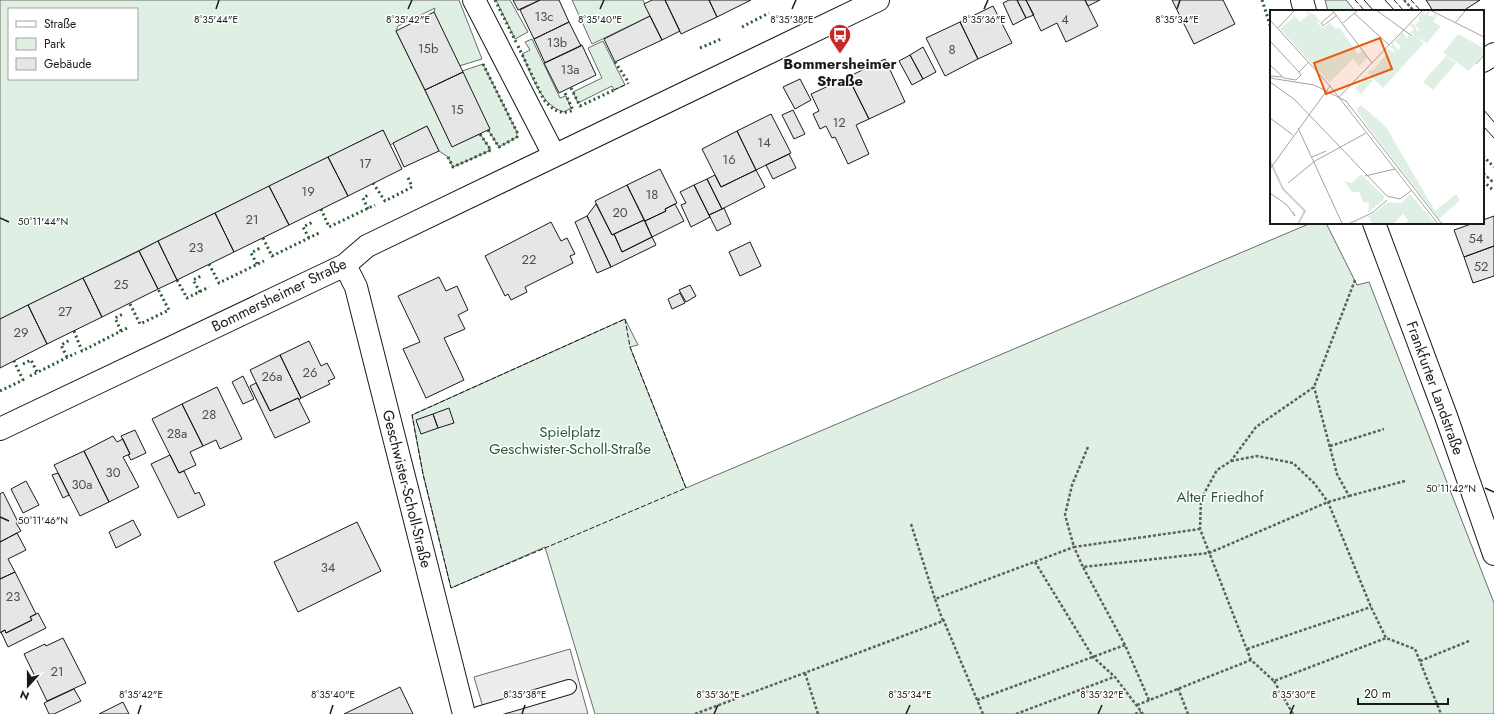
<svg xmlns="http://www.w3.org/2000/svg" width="1494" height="714" font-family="Jost,sans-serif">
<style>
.green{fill:#e0efe3;stroke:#6a6a6a;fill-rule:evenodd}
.parking{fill:#ededed;stroke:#6a6a6a}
.building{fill:#e6e6e6;stroke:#1a1a1a}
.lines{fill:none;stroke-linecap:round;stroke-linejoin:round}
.service-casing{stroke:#1a1a1a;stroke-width:16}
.minor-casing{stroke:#1a1a1a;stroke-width:24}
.secondary-casing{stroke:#1a1a1a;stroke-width:24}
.path{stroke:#5f5f5f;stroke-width:2.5;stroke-dasharray:3 2;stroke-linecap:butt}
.service{stroke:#fff;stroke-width:14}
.minor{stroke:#fff;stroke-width:22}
.secondary{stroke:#fff;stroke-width:22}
.tram{stroke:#1a1a1a;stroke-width:1}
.hedge{stroke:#2b5a34;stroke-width:3;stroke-dasharray:2 3;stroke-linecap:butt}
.fence{stroke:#1a1a1a;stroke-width:1;stroke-dasharray:5 2;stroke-linecap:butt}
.ticks{fill:none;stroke:#1a1a1a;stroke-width:1.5}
.labels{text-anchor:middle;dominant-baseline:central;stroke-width:3;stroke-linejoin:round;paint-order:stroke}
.number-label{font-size:13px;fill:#4d4d4d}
.poi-label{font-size:15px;font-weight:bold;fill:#1a1a1a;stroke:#fff}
.street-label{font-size:15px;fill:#1a1a1a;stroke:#fff}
.park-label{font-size:15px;fill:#2b5a34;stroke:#fff}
.inset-river{fill:none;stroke:#c6d2dc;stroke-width:2}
.inset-road{fill:none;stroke:#a3a3a3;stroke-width:1}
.view{fill:#e8590c;fill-opacity:0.15;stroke:#e8590c;stroke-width:2}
.inset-edge{fill:none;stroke:#1a1a1a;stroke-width:2}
.ticks-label{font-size:10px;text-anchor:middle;fill:#1a1a1a;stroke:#fff;stroke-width:3;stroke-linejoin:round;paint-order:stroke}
</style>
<rect width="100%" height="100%" fill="#fff"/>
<!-- green -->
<path class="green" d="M 0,0 L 459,0 L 482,59 L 459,66 L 434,13 L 435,8 L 398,26 L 396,31 L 452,146 L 480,134 L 491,150 L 453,167 L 448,157 L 439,151 L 427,126 L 390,145 L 383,130 L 0,319 ZM 9,9 L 137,9 L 137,79 L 9,79 Z
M 496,0 L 510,0 L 528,32 L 515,39 Z
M 572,0 L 643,0 L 650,16 L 592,44 Z
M 1325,0 L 1346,0 L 1355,11 L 1328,11 Z
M 532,39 L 560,98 L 566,96 L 571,108 L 564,112 C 540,105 532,75 522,54 L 530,50 L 525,42 Z
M 603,41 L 625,85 L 614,90 L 612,86 L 578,103 L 573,92 L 602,78 L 588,48 Z
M 483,64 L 517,132 L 517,137 L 499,147 L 488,130 L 462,71 Z
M 1311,223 L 1326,223 L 1357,285 L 1369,282 L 1494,603 L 1494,714 L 595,714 L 545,547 L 451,588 L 423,474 L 412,415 L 625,319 L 638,345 L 630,347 L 686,488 Z"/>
<!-- parking -->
<path class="parking" d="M 570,649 L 588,714 L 485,714 L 474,677 Z"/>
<!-- building -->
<path class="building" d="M 513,0 L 540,0 L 518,10 Z
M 540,0 L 559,0 L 569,22 L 534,39 L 520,10 Z
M 652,0 L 665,0 L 680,31 L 662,40 L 644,4 Z
M 665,0 L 709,0 L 717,17 L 681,34 Z
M 709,0 L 751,0 L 717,17 Z
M 1009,0 L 1017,0 L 1026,18 L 1013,25 L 1003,3 Z
M 1017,0 L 1026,0 L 1034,15 L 1026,18 Z
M 1026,0 L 1085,0 L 1098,26 L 1066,42 L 1057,23 L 1041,31 Z
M 1085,0 L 1100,0 L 1088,6 Z
M 1172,0 L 1223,0 L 1235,24 L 1194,44 Z
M 1426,0 L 1480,0 L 1463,11 L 1433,11 Z
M 993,6 L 1012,43 L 978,59 L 960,22 Z
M 434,12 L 463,72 L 425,90 L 396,31 Z
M 650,16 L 662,40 L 615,62 L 604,39 Z
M 569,22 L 581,46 L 545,63 L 534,39 Z
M 960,22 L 978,59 L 945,76 L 926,38 Z
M 582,45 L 596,75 L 559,93 L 544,63 Z
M 923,47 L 936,72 L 923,79 L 910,55 Z
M 910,55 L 923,79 L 912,85 L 899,61 Z
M 885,59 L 905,102 L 869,119 L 848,77 Z
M 463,72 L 490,129 L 452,147 L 425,90 Z
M 848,77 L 869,119 L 856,125 L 869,154 L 848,164 L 835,137 L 832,138 L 826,126 L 820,129 L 813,114 L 819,111 L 811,94 Z
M 800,79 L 811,100 L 795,109 L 783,87 Z
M 793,110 L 805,134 L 794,139 L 782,115 Z
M 771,114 L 791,153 L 756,170 L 737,131 Z
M 427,126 L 439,151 L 404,167 L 393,143 Z
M 383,130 L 402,169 L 348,196 L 328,157 Z
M 737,131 L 756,170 L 721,187 L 702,149 Z
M 789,154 L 796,168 L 773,179 L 766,165 Z
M 328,157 L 348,196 L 289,225 L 269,186 Z
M 660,169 L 677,203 L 665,209 L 666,211 L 645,221 L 627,185 Z
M 756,170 L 765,187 L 722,209 L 707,179 L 715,175 L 721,187 Z
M 707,179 L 722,209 L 709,215 L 694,185 Z
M 627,185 L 644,220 L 612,235 L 595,201 Z
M 694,185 L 710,217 L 691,227 L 681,205 L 686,203 L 680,192 Z
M 269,186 L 289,225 L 234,252 L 215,213 Z
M 596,204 L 612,235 L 614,234 L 622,252 L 652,237 L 656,245 L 611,267 L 587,216 Z
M 675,204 L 684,221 L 652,237 L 645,221 L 666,211 L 665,209 Z
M 724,208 L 731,224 L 717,231 L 709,215 Z
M 215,213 L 234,252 L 177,280 L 158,241 Z
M 587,216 L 611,267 L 597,273 L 575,222 Z
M 1494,216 L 1494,246 L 1464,257 L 1454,230 L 1474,223 L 1483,223 L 1483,220 Z
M 644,220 L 652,237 L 622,252 L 614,234 Z
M 551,222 L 561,241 L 567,238 L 575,254 L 570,256 L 573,263 L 525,287 L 527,292 L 511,300 L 508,294 L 505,296 L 485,256 Z
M 158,241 L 177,280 L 158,289 L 139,251 Z
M 750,242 L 761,266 L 740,276 L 729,252 Z
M 1494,246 L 1494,276 L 1473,283 L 1464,257 Z
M 139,251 L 158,289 L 102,317 L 83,278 Z
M 439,277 L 446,291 L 457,286 L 468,310 L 458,315 L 465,329 L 444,338 L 464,380 L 426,398 L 403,349 L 420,342 L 398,296 Z
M 83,278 L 102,317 L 47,344 L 28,305 Z
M 690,285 L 696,296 L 686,302 L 679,290 Z
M 680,293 L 685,303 L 672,309 L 668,299 Z
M 28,305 L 47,344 L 0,368 L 0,319 Z
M 309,341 L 321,366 L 327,363 L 335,378 L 328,381 L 330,384 L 301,398 L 280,355 Z
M 280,355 L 301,398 L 299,400 L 298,398 L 270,411 L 250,370 Z
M 243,376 L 254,399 L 243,404 L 232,382 Z
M 256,383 L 270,411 L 298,398 L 310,422 L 275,438 L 250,386 Z
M 217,387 L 242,439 L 220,449 L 216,440 L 203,446 L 182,404 Z
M 182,404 L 203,446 L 190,452 L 196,465 L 179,473 L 152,419 Z
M 449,408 L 454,423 L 438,428 L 433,414 Z
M 433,414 L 438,428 L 421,434 L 416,420 Z
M 135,430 L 146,453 L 131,460 L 128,455 L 130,454 L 121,436 Z
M 113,436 L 117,442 L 123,439 L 130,454 L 123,457 L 139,487 L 109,502 L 84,451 Z
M 84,451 L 109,502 L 80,516 L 54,465 Z
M 170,455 L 179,473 L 184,471 L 195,494 L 199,492 L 205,505 L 178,518 L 151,464 Z
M 58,473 L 69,495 L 63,498 L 52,475 Z
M 26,481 L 39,505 L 23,513 L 11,489 Z
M 3,492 L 18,522 L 16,523 L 21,531 L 0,542 L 0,494 Z
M 133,520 L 141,535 L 116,548 L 109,532 Z
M 357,522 L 381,571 L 298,612 L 274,562 Z
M 17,533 L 26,550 L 8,559 L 15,572 L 0,579 L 0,542 Z
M 15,572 L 36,614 L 30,617 L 32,620 L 6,633 L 5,630 L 0,633 L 0,579 Z
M 38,613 L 46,628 L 8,647 L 1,632 L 5,630 L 6,633 L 32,620 L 30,617 Z
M 63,638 L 86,683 L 47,701 L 24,654 L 45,644 L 46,646 Z
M 400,687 L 413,714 L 344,714 Z
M 74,689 L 81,701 L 54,714 L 49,714 L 44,703 Z
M 123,702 L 129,714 L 99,714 Z"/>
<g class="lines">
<!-- service casing -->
<g class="service-casing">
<path id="service" d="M 478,714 L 569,687"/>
</g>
<!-- minor casing -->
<g class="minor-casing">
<path id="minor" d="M 474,0 L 554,155
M 1483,61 L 1494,54
M 345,265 L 356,287 L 464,714
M 0,429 L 345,265 L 367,246 L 878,0"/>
</g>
<!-- secondary casing -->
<g class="secondary-casing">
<path id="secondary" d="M 1302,0 L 1305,11
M 1374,223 L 1446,416 L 1494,554"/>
</g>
<!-- path -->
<path class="path" d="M 1404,0 L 1414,11
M 1483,90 L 1483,91
M 1483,173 L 1494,183
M 1355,280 L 1314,387 L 1256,427 L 1231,461 L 1217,470 L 1201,499 L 1200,529 L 1251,660 L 1274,681 L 1386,638 L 1415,649 L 1441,714
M 1330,446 L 1384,429
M 1088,447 L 1072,485 L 1065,515 L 1074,547 L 1200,529
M 1231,461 L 1257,456 L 1293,463 L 1314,483 L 1328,502 L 1371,607 L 1386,638
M 1349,496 L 1405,481
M 911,524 L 935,599
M 1035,562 L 1093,657 L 1115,677 L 1143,714
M 943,619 L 983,714
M 1247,649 L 1371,607
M 1420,661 L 1469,641
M 805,673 L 818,714
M 1274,681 L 1293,714
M 1178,688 L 1188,714
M 977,700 L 1125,645
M 1149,700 L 1125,645 L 1083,567 L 1209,553 L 1328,502 L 1349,496 L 1337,474 L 1314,387
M 1137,705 L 1251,660
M 695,714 L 943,621 L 935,599 L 1074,547 L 1083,567
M 1016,714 L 1114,677
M 1135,714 L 1141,712"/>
<!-- service -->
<use href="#service" class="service"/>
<!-- minor -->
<use href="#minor" class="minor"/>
<!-- secondary -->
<use href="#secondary" class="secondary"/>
<!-- tram -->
<path class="tram" d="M 1364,0 L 1374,11
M 1385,0 L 1395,11
M 1483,109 L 1494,122
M 1483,126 L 1494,138"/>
<!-- hedge -->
<path class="hedge" d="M 495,0 L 516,42
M 1262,0 L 1271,28
M 742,27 L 769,13
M 518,46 L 544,100 C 552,109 560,116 573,110 L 564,91
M 700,48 L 721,39
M 615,62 L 629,83
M 483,64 L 517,132 L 517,137 L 499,147 L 488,130
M 571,88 L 580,106 L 614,90
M 1483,156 L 1494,167
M 448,157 L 453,167 L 491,150 L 480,134
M 1483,181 L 1494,191
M 373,183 L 385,201 L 412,187 L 407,175
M 321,209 L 329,227 L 375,205
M 368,209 L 363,198 L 370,194
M 263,238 L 272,256 L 321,232
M 309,238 L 303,227 L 313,222
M 209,264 L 219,283 L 264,261
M 257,264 L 251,253 L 260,248
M 177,280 L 187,298 L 209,287
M 200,292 L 193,280 L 203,275
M 130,304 L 140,324 L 169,310 L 158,289
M 74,331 L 82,351 L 129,327
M 121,331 L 115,318 L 123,314
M 67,357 L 61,345 L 70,340
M 23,364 L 31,360 L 37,372
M 30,376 L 76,353
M 0,391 L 23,380 L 14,361"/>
<!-- fence -->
<path class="fence" d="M 1355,0 L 1365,11
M 1394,0 L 1404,11
M 1411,0 L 1421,11
M 614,90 L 629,83
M 625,319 L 630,347 L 686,488 L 451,588 L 423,474 L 412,415 Z"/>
</g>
<!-- ticks -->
<path class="ticks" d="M 216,9 L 219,0M 408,9 L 412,0M 600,9 L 604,0M 792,9 L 796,0M 984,9 L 988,0M 1177,9 L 1180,0M 0,218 L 9,222M 1485,488 L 1494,492M 0,517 L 9,521M 138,714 L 141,705M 330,714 L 333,705M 522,714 L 525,705M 714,714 L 718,705M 906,714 L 910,705M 1098,714 L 1102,705M 1290,714 L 1294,705"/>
<!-- icons -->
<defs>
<g id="bus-pin" transform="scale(1.15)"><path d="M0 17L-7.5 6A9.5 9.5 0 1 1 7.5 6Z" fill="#c62828" stroke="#fff"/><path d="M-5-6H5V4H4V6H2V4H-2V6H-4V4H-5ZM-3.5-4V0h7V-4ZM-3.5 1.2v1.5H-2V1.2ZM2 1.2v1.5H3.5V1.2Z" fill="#fff"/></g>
</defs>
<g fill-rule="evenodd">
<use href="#bus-pin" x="840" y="35"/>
</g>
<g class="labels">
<!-- number labels -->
<g class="number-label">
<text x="544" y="16">13c</text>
<text x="1065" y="19">4</text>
<text x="557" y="42">13b</text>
<text x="428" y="48">15b</text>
<text x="952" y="49">8</text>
<text x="570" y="69">13a</text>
<text x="457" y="109">15</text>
<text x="839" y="122">12</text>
<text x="764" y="142">14</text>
<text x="729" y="159">16</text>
<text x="365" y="163">17</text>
<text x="308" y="191">19</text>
<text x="652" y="194">18</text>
<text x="620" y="212">20</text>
<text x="252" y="219">21</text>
<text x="1476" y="238">54</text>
<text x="196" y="247">23</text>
<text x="529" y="259">22</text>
<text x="1481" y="266">52</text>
<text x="121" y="284">25</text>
<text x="65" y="311">27</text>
<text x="21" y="332">29</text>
<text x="310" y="372">26</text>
<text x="272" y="376">26a</text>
<text x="209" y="414">28</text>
<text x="177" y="433">28a</text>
<text x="113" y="472">30</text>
<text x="82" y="484">30a</text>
<text x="328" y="567">34</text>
<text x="13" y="596">23</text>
<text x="57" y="671">21</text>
</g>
<!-- poi labels -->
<g class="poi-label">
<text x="840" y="64">Bommersheimer<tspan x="840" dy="17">Straße</tspan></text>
</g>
<!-- street labels -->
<g class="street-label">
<text transform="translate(279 295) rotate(-26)">Bommersheimer Straße</text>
<text transform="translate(1435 388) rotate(70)">Frankfurter Landstraße</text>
<text transform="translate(407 489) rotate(76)">Geschwister-Scholl-Straße</text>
</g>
<!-- park labels -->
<g class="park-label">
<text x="570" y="432">Spielplatz<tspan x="570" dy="17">Geschwister-Scholl-Straße</tspan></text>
<text x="1220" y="497">Alter Friedhof</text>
</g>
</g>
<!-- overview -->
<g transform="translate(1270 10)">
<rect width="214" height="214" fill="#fff"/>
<path d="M 34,0 L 45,5 L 51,12 L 47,13 L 53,18 L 60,13 L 66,19 L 69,17 L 88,44 L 92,41 L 97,48 L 89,56 L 83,49 L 60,72 L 57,70 L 10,19 L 25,6 L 30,12 L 39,4 ZM 155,0 L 154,5 L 158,2 L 156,0 L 160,2 L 158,6 L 162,6 L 160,2 L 164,8 L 164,4 L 167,5 L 163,12 L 171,16 L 157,33 L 145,27 L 154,33 L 113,78 L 97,62 L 103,60 L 117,44 L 116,41 L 121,45 L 116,41 L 118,39 L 126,43 L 121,37 L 119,38 L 124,32 L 124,35 L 128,40 L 131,37 L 125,31 L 133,22 L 137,29 L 138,26 L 143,27 L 143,24 L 139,23 L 144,19 L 140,15 L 143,13 L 148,21 L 150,20 L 145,15 L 150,10 L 148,8 ZM 188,24 L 214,38 L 214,43 L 199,61 L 173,43 ZM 176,46 L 186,53 L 163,80 L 153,72 ZM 95,64 L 100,68 L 95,64 L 98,70 L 103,70 L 91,84 L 85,78 L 94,71 ZM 91,95 L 116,117 L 165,201 L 186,184 L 190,190 L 169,209 L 98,117 L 86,99 ZM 91,164 L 114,186 L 114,189 L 98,203 L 99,193 L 93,192 L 89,182 L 82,182 L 74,171 L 82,173 ZM 140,184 L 166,214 L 135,214 L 138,210 L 133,204 L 123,214 L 102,214 L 99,207 L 82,214 L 103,204 L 117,192 L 132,193 Z" fill="#e0efe3"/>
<path class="inset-river" d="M 0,151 L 13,179 L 35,201 L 28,214"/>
<path class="inset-road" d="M 62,0 L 102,53M 106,0 L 142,26M 160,0 L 214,27M 64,2 L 51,13 L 53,16 L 67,5M 84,3 L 119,35M 0,10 L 60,76 L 168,214M 73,13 L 88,0M 185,13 L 196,0M 8,18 L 25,0M 0,31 L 29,62M 206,54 L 214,45M 0,55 L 14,68 L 26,70 L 31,65 L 29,62 L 38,53M 0,66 L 12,67M 0,68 L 44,75 L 76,91 L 172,214M 0,72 L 24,89 L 117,186 L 130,189 L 142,180M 69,87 L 153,0M 0,108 L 23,125M 28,118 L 72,213M 42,147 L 56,141M 0,159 L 60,76M 95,166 L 125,159M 18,173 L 45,151 L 96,123M 0,183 L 17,195 L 25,206 L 23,202M 78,214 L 102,203 L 117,190"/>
<path class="view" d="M 110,28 L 122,59 L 56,84 L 44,53 Z"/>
<rect width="214" height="214" class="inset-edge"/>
</g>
<g class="ticks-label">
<text x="216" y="23">8°35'44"E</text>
<text x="408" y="23">8°35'42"E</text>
<text x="600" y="23">8°35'40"E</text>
<text x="792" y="23">8°35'38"E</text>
<text x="984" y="23">8°35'36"E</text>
<text x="1177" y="23">8°35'34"E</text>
<text x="43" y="225">50°11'44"N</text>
<text x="1451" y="492">50°11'42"N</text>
<text x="43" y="524">50°11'46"N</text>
<text x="141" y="698">8°35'42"E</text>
<text x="333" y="698">8°35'40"E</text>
<text x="525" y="698">8°35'38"E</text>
<text x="718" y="698">8°35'36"E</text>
<text x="910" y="698">8°35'34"E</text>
<text x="1102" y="698">8°35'32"E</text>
<text x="1294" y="698">8°35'30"E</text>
</g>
<!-- legend -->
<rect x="8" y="8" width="130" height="72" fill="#ffffff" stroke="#a3a3a3"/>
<rect x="16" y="21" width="20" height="6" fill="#ffffff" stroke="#a3a3a3"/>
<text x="44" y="28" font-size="12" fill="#1a1a1a">Straße</text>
<rect x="16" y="38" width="20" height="12" fill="#e0efe3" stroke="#a3a3a3"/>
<text x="44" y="48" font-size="12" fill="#1a1a1a">Park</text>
<rect x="16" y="58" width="20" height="12" fill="#e6e6e6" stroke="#a3a3a3"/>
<text x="44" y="68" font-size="12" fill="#1a1a1a">Gebäude</text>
<!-- north arrow -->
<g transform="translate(28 686) rotate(201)" stroke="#ffffff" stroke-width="3" paint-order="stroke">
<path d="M0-3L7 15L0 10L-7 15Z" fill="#1a1a1a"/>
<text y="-6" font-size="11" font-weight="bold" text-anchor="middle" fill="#1a1a1a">N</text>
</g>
<!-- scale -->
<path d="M1358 698v6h90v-6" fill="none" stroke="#1a1a1a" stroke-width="2"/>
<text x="1364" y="698" font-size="12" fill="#1a1a1a" stroke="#ffffff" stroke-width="3" paint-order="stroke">20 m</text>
</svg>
